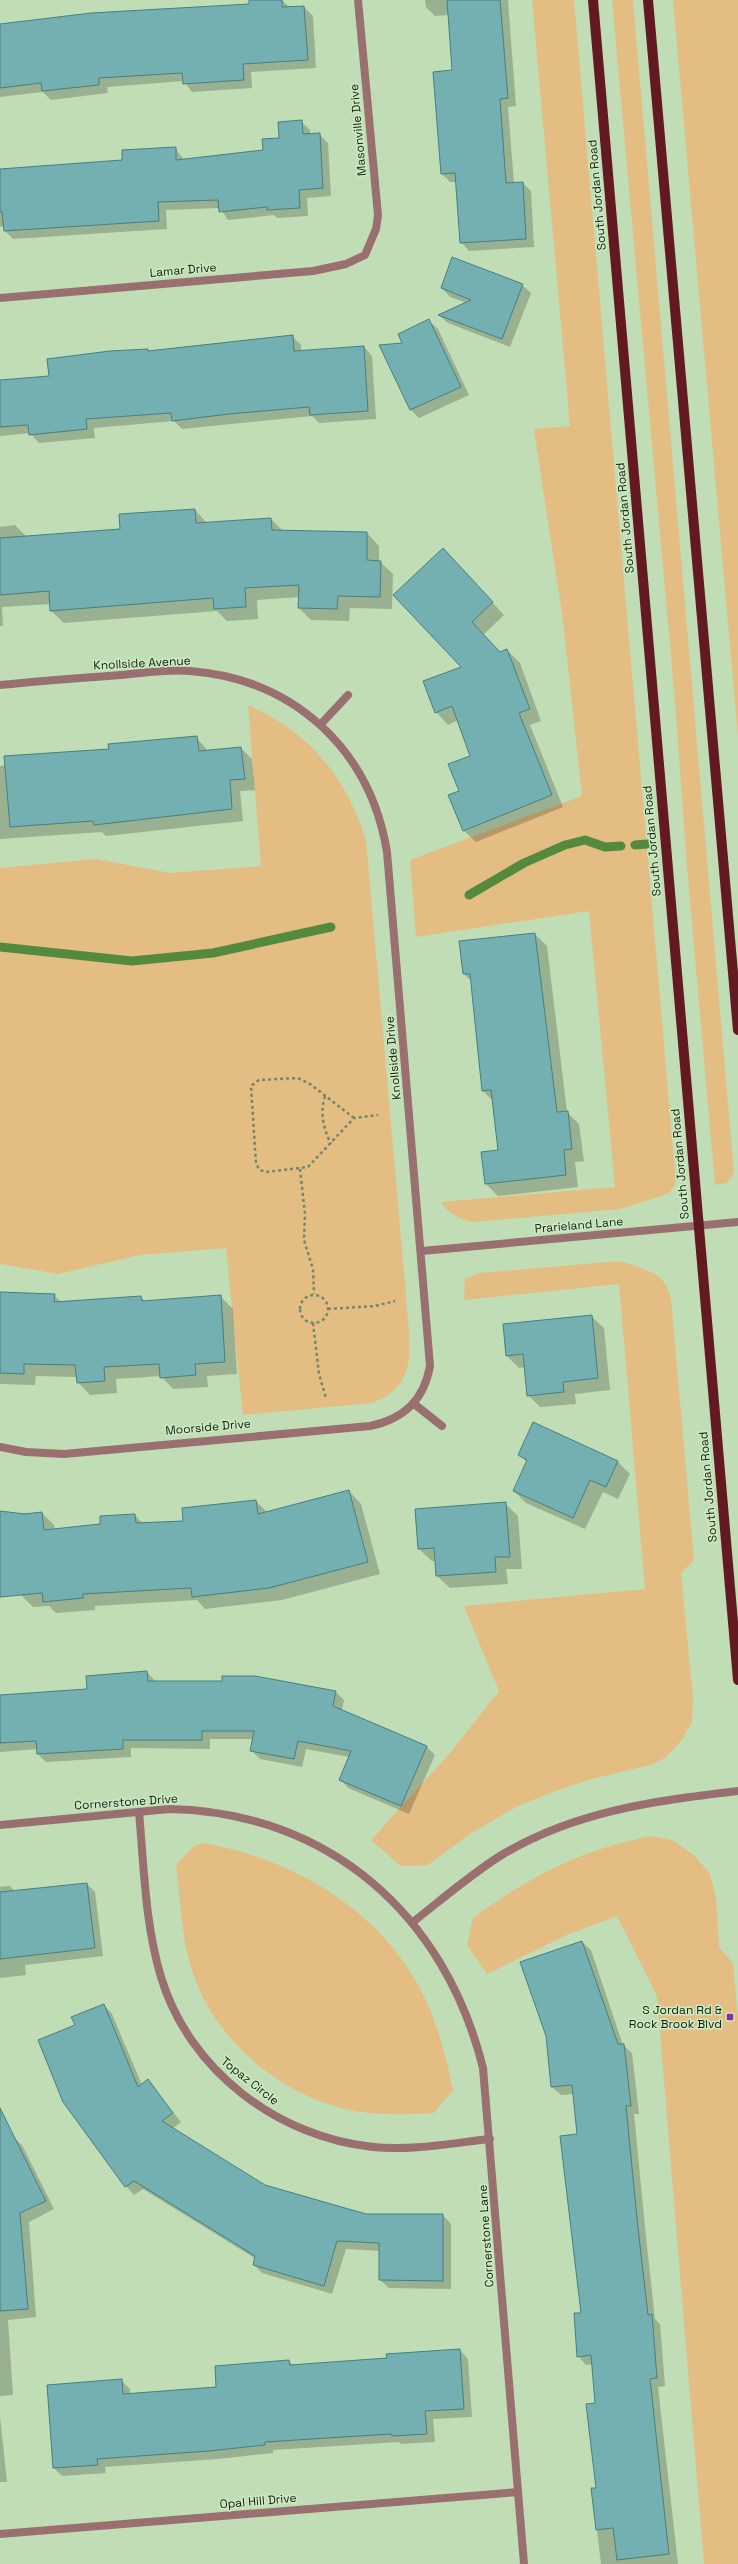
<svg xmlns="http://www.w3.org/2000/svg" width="738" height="2564" font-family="'Space Grotesk',sans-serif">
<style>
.green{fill:#e4bd83}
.shadow{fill:#0003}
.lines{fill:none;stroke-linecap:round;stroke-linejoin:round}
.stream{stroke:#538a3e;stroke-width:9}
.building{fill:#74afb1;stroke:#458081}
.path{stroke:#72876c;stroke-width:2.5;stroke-dasharray:3 3;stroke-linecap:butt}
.street{stroke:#9a6f70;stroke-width:8}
.primary{stroke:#621922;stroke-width:10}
.poi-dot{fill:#85309d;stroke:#cdeac3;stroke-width:1.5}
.labels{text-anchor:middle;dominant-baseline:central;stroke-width:3;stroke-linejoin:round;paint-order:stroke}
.street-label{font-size:12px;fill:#131e10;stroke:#cdeac3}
.poi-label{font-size:12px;fill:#131e10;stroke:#cdeac3;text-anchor:end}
</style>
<rect width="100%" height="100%" fill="#c0ddb6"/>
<!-- green -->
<path class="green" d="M 532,0 L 574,0 L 676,1184 L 668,1194 L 620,1209 L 473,1222 C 460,1220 448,1213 441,1202 L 615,1187 L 589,911 L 416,937 L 410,860 L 582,796 L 563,621 L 534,429 L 570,426 Z
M 612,0 L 633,0 L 734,1173 L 727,1183 L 715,1185 L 687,867 L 675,701 Z
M 673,0 L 738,0 L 738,737 Z
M 248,705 C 310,733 345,775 366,840 L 406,1295 C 408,1338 423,1385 372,1403 L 243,1415 L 226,1248 L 140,1255 L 58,1274 L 0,1264 L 0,868 L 96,859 L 170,873 L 261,866 Z
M 621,1261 C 644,1270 666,1271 671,1299 L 694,1560 L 681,1573 L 693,1697 L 692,1722 L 681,1741 L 665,1758 L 650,1765 L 592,1779 L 555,1791 L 516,1807 L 470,1834 L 428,1865 L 401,1866 L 371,1840 L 450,1753 L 499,1691 L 464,1606 L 645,1589 L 619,1284 L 464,1300 L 465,1279 L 480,1273 Z
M 651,1836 L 672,1840 L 695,1856 L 710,1874 L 716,1897 L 719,1947 L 733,1963 L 738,2020 L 738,2564 L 704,2564 L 657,1996 L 617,1916 L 569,1934 L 487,1974 L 467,1945 L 473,1918 C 531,1876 580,1850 651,1836 Z
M 203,1843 C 297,1859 389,1915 428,2005 C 440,2033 447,2061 453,2090 L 434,2113 C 400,2115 367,2116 334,2106 C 273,2088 215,2037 194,1976 C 181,1940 181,1902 176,1865 L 194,1846 Z"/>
<!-- shadow -->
<path class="shadow" d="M 258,0 L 282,0 L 290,8 L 304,7 L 313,16 L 316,68 L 251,72 L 252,88 L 192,92 L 184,81 L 107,87 L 108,93 L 51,100 L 43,92 L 0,97 L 0,25 L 250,5 Z
M 425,0 L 508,0 L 516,106 L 508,107 L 514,183 L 523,183 L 531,191 L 534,247 L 469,251 L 461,242 L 457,182 L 450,182 L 442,174 L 453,71 L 449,15 L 435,16 L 426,7 Z
M 301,121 L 310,130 L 310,135 L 319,134 L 328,143 L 331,196 L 307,198 L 308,216 L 277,218 L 274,215 L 228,220 L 220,208 L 166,210 L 167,229 L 13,239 L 5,231 L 4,226 L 0,227 L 0,171 L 123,161 L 175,148 L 184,160 L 264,151 Z
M 522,285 L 531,293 L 510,347 L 448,323 L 440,316 L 467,303 L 450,297 L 442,288 Z
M 429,321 L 438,329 L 469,395 L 419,418 L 411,410 L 381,346 L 403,344 Z
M 292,336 L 301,345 L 301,352 L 364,347 L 372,356 L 376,419 L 319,423 L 312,416 L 182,429 L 174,421 L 94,428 L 95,438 L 39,443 L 30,433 L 0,436 L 0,381 L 50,377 L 147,350 L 150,352 Z
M 195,510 L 207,523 L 271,519 L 284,532 L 367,533 L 379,546 L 379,561 L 393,574 L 392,609 L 350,608 L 349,621 L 311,620 L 299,608 L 299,597 L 257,600 L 258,619 L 227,621 L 217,611 L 64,623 L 51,611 L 51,604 L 2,607 L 3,626 L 0,626 L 0,527 L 15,525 L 27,537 L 121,530 Z
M 455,562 L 504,615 L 483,635 L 500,653 L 507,650 L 520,663 L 541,721 L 530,725 L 563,807 L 476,842 L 463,830 L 460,791 L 472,756 L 458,720 L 448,725 L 436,712 L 462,667 Z
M 196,737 L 208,751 L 241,748 L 252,759 L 255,790 L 240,791 L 243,821 L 106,836 L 102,832 L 0,839 L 0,766 Z
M 535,934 L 547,946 L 567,1112 L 579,1124 L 584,1161 L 575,1162 L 578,1187 L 498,1196 L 486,1184 L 482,1153 L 499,1151 L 493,1101 L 483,1091 L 472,982 L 464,974 Z
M 0,1293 L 54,1295 L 62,1303 L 141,1297 L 146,1302 L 220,1296 L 233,1309 L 237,1374 L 207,1376 L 208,1387 L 173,1389 L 161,1376 L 116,1379 L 117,1393 L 90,1395 L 78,1382 L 77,1377 L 36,1376 L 35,1385 L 0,1384 Z
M 591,1316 L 604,1328 L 610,1390 L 575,1394 L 576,1404 L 540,1407 L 528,1395 L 525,1367 L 519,1368 L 507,1356 Z
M 519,1455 L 618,1462 L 630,1474 L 618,1499 L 603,1492 L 585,1529 L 526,1503 L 514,1491 L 527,1462 Z
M 349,1491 L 361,1504 L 380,1574 L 282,1600 L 205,1609 L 197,1600 L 95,1606 L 95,1610 L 56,1613 L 49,1606 L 33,1607 L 21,1595 L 12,1513 L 42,1513 L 54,1525 L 55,1530 L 101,1525 L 135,1515 L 143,1524 L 185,1521 L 256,1501 L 268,1513 Z
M 505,1503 L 518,1516 L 522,1569 L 506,1569 L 508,1584 L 450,1588 L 437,1576 L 436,1561 L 432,1561 L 419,1549 Z
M 147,1672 L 155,1681 L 335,1691 L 344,1700 L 342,1710 L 427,1747 L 435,1755 L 409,1814 L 348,1788 L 340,1779 L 349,1757 L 306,1749 L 302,1767 L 260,1759 L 252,1751 L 254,1739 L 210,1739 L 210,1749 L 131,1748 L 131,1757 L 46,1762 L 38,1754 L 38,1749 L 0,1752 L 0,1696 L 88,1690 Z
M 87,1884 L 95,1892 L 103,1956 L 25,1965 L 26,1975 L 0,1978 L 0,1887 L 10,1886 L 15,1892 Z
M 582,1942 L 591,1950 L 623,2045 L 632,2053 L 639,2114 L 634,2114 L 646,2237 L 655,2319 L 660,2324 L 665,2386 L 658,2387 L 678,2564 L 601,2564 L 592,2489 L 597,2488 L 596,2404 L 593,2364 L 586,2365 L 578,2356 L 582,2313 L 578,2135 L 573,2094 L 561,2095 L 552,2087 Z
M 104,2005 L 112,2014 L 142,2085 L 148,2081 L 181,2122 L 172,2129 L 265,2186 L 366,2215 L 443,2215 L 451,2224 L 451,2289 L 389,2288 L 380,2280 L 380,2251 L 346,2249 L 332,2294 L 262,2273 L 254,2265 L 256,2259 L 143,2189 L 134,2195 L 126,2186 L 76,2026 Z
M 13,2137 L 22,2145 L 54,2209 L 29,2222 L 36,2317 L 8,2320 L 13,2395 L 0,2396 L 0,2143 Z
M 460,2350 L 468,2359 L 472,2417 L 433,2419 L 435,2442 L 401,2444 L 399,2442 L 273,2450 L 273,2453 L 218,2459 L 105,2467 L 106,2473 L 62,2476 L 54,2468 L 121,2380 L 130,2389 L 130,2394 L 218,2388 L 289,2361 L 294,2366 L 388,2359 Z
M 0,2416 L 7,2482 L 0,2482 Z"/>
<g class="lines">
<!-- stream -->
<path class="stream" d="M 635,845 L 647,844
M 469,895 L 524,863 L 565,845 L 585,840 L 605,847 L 621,846
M 0,947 L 132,961 L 213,953 L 331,927"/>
</g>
<!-- building -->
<path class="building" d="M 249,0 L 282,0 L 282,7 L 304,6 L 308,60 L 243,64 L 244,80 L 183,84 L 182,73 L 99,78 L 99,85 L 42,91 L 41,83 L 0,88 L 0,24 L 91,13 L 249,4 Z
M 447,0 L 500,0 L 508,98 L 500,99 L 506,183 L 523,182 L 526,239 L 460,243 L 455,173 L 441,174 L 433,72 L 452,70 Z
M 302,120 L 303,134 L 320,133 L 323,188 L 299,190 L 300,208 L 267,210 L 267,207 L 219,212 L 218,200 L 158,202 L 159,221 L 4,231 L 2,212 L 0,212 L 0,169 L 122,160 L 122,150 L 176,147 L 176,160 L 263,150 L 262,139 L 279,138 L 278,122 Z
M 452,257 L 523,284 L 502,339 L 438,315 L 471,300 L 441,288 Z
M 429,319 L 461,387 L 410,410 L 379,345 L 402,343 L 398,334 Z
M 293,335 L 294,351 L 364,346 L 368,411 L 310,415 L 309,407 L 229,414 L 172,421 L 171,413 L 86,419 L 87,429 L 29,435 L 28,425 L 0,427 L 0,380 L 49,376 L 47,359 L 110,351 L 148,349 L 148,351 Z
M 195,509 L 196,523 L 271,518 L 272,530 L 367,532 L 367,560 L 381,561 L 380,597 L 338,596 L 337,609 L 298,608 L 299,585 L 245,588 L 246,607 L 214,609 L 213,598 L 50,611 L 49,591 L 0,595 L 0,538 L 120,529 L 119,514 Z
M 443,548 L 493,602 L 472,622 L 500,652 L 507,649 L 530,709 L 519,713 L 552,795 L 463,831 L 448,795 L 459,791 L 448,764 L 470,756 L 452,706 L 435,713 L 423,681 L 461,667 L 393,595 Z
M 197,736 L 199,751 L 241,747 L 245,779 L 230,780 L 232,809 L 94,825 L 93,821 L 10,827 L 4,756 L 109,749 L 108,744 Z
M 535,933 L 557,1112 L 568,1111 L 572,1149 L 564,1150 L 566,1175 L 485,1184 L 481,1152 L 498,1150 L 491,1090 L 482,1091 L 470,974 L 463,974 L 459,941 Z
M 0,1292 L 55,1294 L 54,1302 L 141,1296 L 142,1301 L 221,1295 L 225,1362 L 195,1364 L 196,1375 L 160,1378 L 159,1364 L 104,1367 L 105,1381 L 77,1383 L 75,1365 L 24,1364 L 24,1374 L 0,1373 Z
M 592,1315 L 598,1378 L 563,1382 L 564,1392 L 527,1396 L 523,1354 L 506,1356 L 503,1324 Z
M 533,1422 L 618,1461 L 606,1487 L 590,1480 L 573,1518 L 513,1491 L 527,1460 L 518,1455 Z
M 349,1490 L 368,1562 L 269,1588 L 192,1597 L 191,1588 L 83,1594 L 83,1598 L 43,1602 L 42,1593 L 0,1597 L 0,1511 L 25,1514 L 42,1512 L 44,1530 L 100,1524 L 100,1516 L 135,1514 L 136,1523 L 183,1521 L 182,1508 L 256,1500 L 258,1514 Z
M 506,1502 L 510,1557 L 495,1557 L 496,1572 L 436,1576 L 434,1548 L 418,1549 L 415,1509 Z
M 147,1671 L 148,1681 L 222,1681 L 222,1676 L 255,1676 L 336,1691 L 333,1706 L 427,1746 L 401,1806 L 339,1780 L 351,1751 L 298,1741 L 294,1759 L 250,1751 L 254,1731 L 202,1731 L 202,1740 L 123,1740 L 123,1749 L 37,1754 L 36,1741 L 0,1743 L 0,1695 L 87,1689 L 86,1676 Z
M 87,1883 L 95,1948 L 0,1959 L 0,1892 Z
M 582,1941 L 618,2044 L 624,2044 L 631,2106 L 626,2106 L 638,2228 L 648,2315 L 652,2314 L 657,2378 L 650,2379 L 669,2554 L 617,2560 L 613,2528 L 596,2530 L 591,2488 L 596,2488 L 586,2404 L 595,2403 L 591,2355 L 577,2357 L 574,2313 L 581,2313 L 560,2136 L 577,2134 L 572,2085 L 551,2087 L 546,2036 L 520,1962 Z
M 104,2004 L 138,2087 L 148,2079 L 173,2113 L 162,2121 L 265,2185 L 366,2214 L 443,2214 L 443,2281 L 379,2280 L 379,2243 L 337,2241 L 324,2286 L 253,2265 L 255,2256 L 134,2181 L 125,2187 L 63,2102 L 38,2040 L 75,2025 L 71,2017 Z
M 0,2108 L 46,2201 L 20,2213 L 28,2309 L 0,2311 Z
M 460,2349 L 464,2409 L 425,2411 L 427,2434 L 392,2436 L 391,2434 L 265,2442 L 265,2445 L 209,2451 L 97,2459 L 98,2465 L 53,2468 L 47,2385 L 122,2379 L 123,2394 L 216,2387 L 215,2366 L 289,2360 L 290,2365 L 387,2358 L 386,2354 Z"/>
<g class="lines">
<!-- path -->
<path class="path" d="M 325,1096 C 320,1113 323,1128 331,1144
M 354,1118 L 310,1084 L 298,1078 L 259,1080 L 251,1086 L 256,1164 L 260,1170 L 266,1172 L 308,1167 L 354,1118 L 378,1115
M 300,1169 L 305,1214 L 304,1240 L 313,1269 L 314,1294
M300 1309a14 14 0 1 1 28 0a14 14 0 1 1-28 0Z
M 328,1309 L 375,1306 L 395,1301
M 313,1323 L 319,1374 L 326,1398"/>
<!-- street -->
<path class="street" d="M 0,298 L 313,271 L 346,264 L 365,255 L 376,229 L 378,215 L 358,0
M 0,685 C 40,681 80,678 121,675 C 144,673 167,669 190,671 C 294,679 370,749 387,852 L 430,1366 C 424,1400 404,1419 370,1426 L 64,1454 L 26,1452 L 0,1447
M 321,724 L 348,695
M 422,1251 L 738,1222
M 413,1403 L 442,1426
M 139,1812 C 144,1867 145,1924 161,1977 C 189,2070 277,2137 373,2147 C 412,2151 452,2143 490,2139
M 0,1825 L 169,1809 C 329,1812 445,1915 483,2068 L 524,2564
M 413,1922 C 441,1900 470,1875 500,1856 C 574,1811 654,1801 738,1791
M 0,2534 L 518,2492"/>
<!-- primary -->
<path class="primary" d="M 593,0 L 738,1680
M 648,0 L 738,1030"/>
</g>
<!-- markers -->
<rect class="poi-dot" x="726" y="2013" width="8" height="8" rx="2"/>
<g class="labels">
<!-- street labels -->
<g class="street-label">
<text transform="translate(358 130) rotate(-95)">Masonville Drive</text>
<text transform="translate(597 195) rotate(-95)">South Jordan Road</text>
<text transform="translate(183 270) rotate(-5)">Lamar Drive</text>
<text transform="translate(625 518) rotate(-95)">South Jordan Road</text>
<text transform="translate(142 663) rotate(-3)">Knollside Avenue</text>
<text transform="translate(652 841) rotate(-95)">South Jordan Road</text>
<text transform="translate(393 1058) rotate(-95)">Knollside Drive</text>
<text transform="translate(680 1164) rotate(-95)">South Jordan Road</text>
<text transform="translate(579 1225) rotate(-5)">Prarieland Lane</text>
<text transform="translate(208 1427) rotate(-5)">Moorside Drive</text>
<text transform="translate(708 1487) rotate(-95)">South Jordan Road</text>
<text transform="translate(126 1802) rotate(-4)">Cornerstone Drive</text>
<text transform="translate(250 2081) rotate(38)">Topaz Circle</text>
<text transform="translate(486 2236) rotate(-94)">Cornerstone Lane</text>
<text transform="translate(258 2501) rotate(-5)">Opal Hill Drive</text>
</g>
<!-- poi labels -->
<g class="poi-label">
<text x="722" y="2010">S Jordan Rd &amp;<tspan x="722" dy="14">Rock Brook Blvd</tspan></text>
</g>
</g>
</svg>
